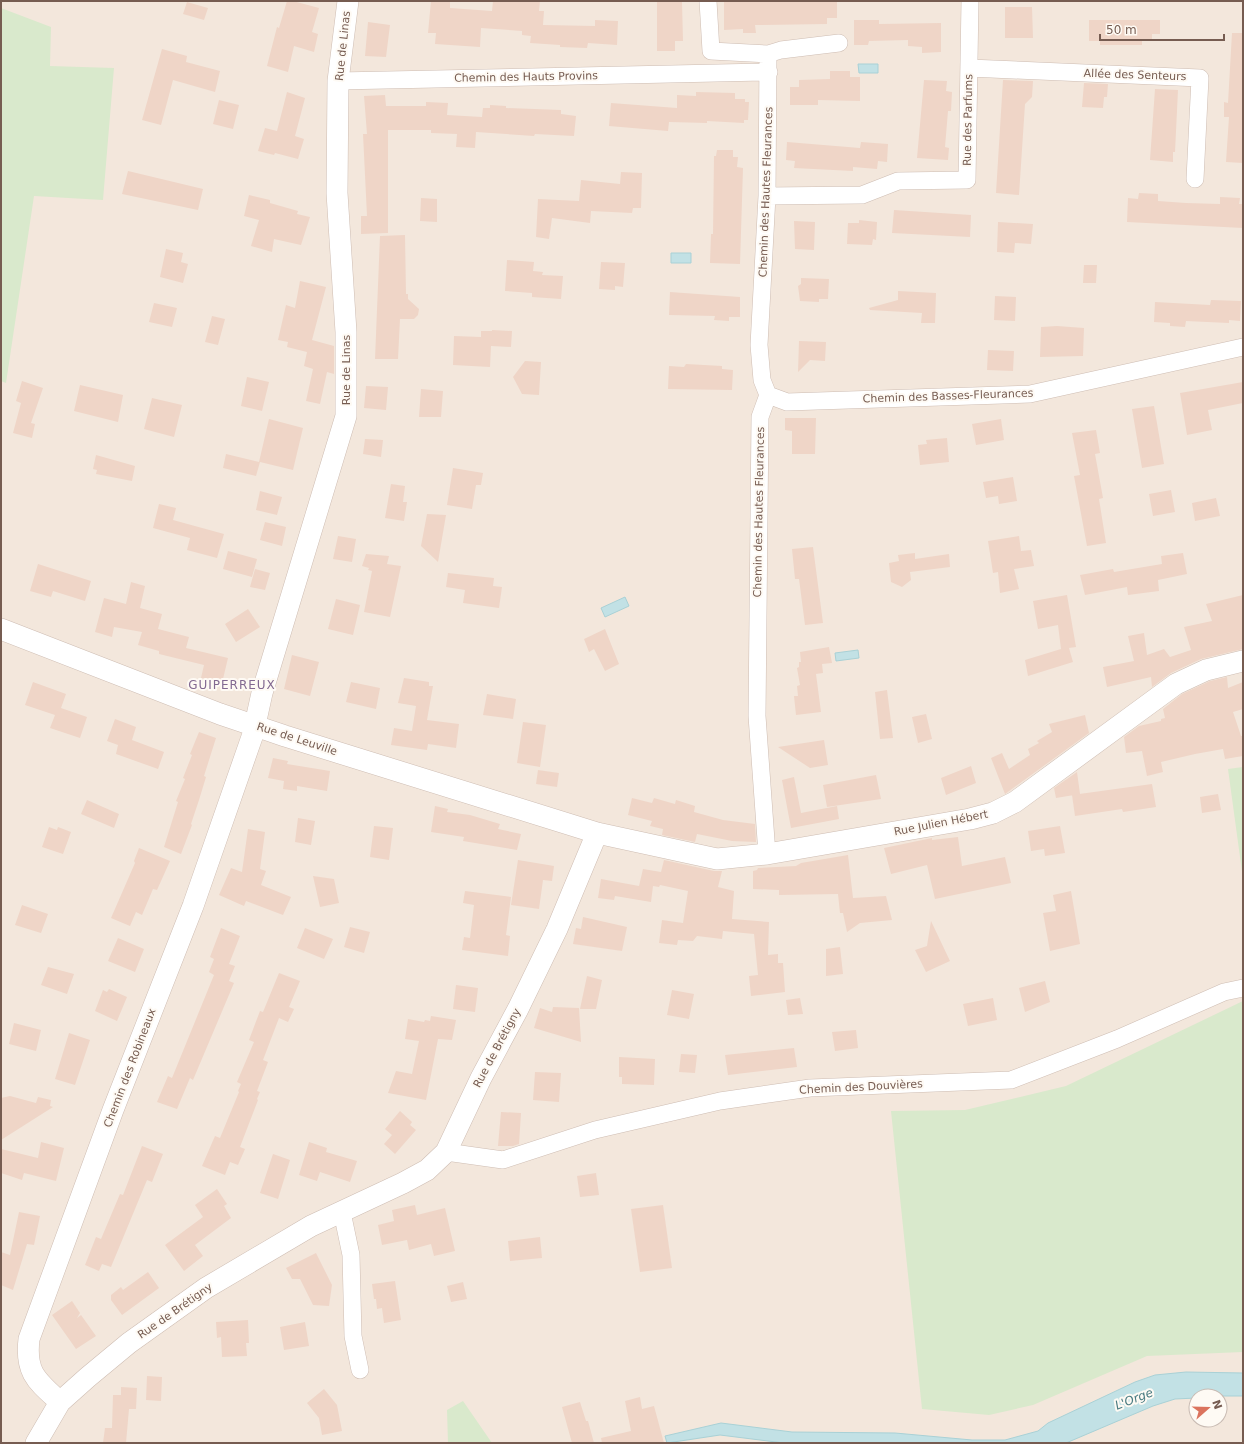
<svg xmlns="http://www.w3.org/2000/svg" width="1244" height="1444" font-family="'DejaVu Sans',sans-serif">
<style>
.residential{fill:#f3e7dc;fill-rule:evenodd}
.green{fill:#d9e9cc}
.water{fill:#c2e1e5;stroke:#a9d1d6}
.building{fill:#efd5c7}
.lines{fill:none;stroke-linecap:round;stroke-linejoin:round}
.minor-casing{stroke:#cebdb3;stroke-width:18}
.tertiary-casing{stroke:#cebdb3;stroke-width:22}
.minor{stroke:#fff;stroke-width:17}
.tertiary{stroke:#fff;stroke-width:21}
.labels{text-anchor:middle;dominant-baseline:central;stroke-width:4;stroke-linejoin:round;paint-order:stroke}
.street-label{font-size:11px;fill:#765c51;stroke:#fefaf4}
.neighbourhood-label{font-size:12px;letter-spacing:1px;fill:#826991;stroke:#fefaf4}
.water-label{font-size:12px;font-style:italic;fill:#487a80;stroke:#fefaf4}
</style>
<rect width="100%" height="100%" fill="#fcf5ed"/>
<!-- residential -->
<path class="residential" d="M 1,1 L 1243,1 L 1243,1443 L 1,1443 ZM 1196,1396 L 1220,1396 L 1220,1420 L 1196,1420 Z"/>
<!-- green -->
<path class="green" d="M 1,8 L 51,27 L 50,66 L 114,68 L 103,200 L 34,196 L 6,383 L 1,381 Z
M 1243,767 L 1243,879 L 1228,769 Z
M 1243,1001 L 1243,1352 L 1147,1356 L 1033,1405 L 989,1415 L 922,1409 L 891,1111 L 965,1110 L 1066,1086 Z
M 463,1401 L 492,1443 L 448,1443 L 447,1410 Z"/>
<!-- water -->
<path class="water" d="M 858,64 L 878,64 L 878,73 L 859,73 Z
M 671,253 L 691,253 L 691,263 L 671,263 Z
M 625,597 L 629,606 L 605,617 L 601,608 Z
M 858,650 L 859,658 L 836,661 L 835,653 Z
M 1186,1372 L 1243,1373 L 1243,1396 L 1196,1396 L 1196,1398 L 1175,1399 L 1153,1406 L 1066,1443 L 784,1443 L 720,1435 L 667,1443 L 665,1436 L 721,1423 L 792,1432 L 895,1433 L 972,1440 L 1005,1440 L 1038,1431 L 1048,1423 L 1135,1382 L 1155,1375 Z"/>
<!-- building -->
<path class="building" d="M 287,1 L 293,1 L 319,8 L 312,32 L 318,34 L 314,52 L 294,46 L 288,72 L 267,66 L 277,27 L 279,28 Z
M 431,1 L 450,1 L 450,8 L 492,11 L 493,1 L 540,1 L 539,11 L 544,11 L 543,25 L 595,26 L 595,20 L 618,21 L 617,45 L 588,43 L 587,48 L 560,47 L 560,45 L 530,43 L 531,36 L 522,35 L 522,31 L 481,28 L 480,47 L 435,44 L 436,33 L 428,33 Z
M 657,1 L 682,2 L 683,41 L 675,41 L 675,51 L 657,51 Z
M 761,1 L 837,1 L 837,18 L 827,18 L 827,24 L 755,25 L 756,33 L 743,33 L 743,29 L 724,30 L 724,2 Z
M 187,2 L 208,8 L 204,20 L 183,14 Z
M 1005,7 L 1032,7 L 1033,38 L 1005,38 Z
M 854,20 L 879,20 L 879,24 L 941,23 L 941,52 L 922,53 L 922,47 L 908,46 L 908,40 L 869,41 L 868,45 L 854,45 Z
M 1089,20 L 1160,20 L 1160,34 L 1152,34 L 1152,41 L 1142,41 L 1142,45 L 1100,45 L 1100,41 L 1089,41 Z
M 368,22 L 390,25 L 386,57 L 365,56 Z
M 1232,33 L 1243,33 L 1243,163 L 1226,162 L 1229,117 L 1224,117 L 1224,102 L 1228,103 Z
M 162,49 L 187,56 L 186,62 L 220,71 L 215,92 L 173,80 L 161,125 L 142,120 Z
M 830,71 L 850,71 L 850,77 L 860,77 L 860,101 L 818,100 L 818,105 L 790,105 L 790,87 L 799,87 L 799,80 L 830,79 Z
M 924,80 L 947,81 L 946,91 L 952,92 L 951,111 L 948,111 L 945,147 L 949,148 L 948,160 L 917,158 Z
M 1003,80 L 1033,81 L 1032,97 L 1025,104 L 1019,195 L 996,193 Z
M 1084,83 L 1108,84 L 1107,97 L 1104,97 L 1103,108 L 1082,107 Z
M 1155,89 L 1178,90 L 1175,152 L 1173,152 L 1173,162 L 1150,160 Z
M 287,92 L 305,98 L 295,136 L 304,139 L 298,159 L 275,153 L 274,155 L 258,151 L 265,128 L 277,131 Z
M 696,92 L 735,93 L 735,99 L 745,99 L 745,102 L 749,102 L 748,120 L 744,120 L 744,123 L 707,121 L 707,123 L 669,122 L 668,131 L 609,126 L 611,103 L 677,108 L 677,95 L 696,96 Z
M 385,95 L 386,106 L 426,106 L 426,102 L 448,103 L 447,115 L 482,117 L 483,108 L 490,108 L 490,105 L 506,106 L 506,108 L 561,110 L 561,114 L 576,116 L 574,136 L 535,134 L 534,136 L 476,132 L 475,148 L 456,147 L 457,134 L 431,133 L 431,130 L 388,130 L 388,233 L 361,234 L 361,216 L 367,216 L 363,134 L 367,134 L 364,96 Z
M 219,100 L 239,105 L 233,129 L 213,124 Z
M 787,142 L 860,148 L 861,142 L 888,144 L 887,162 L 878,161 L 877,169 L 853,167 L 853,171 L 794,168 L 795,161 L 786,160 Z
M 717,150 L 733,150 L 733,157 L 738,157 L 737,167 L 743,168 L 740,264 L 710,263 L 711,234 L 713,234 L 714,156 L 716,156 Z
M 128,171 L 203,189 L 198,210 L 122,194 Z
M 621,172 L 642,173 L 641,208 L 633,208 L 632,213 L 591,211 L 590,223 L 552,218 L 549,239 L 536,237 L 538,199 L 579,201 L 581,180 L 620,184 Z
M 1139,193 L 1158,194 L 1158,201 L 1186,203 L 1220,204 L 1220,197 L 1240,198 L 1239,204 L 1243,204 L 1243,228 L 1127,222 L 1128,198 L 1138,199 Z
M 249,195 L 270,200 L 270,203 L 298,211 L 297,214 L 310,217 L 301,245 L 274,239 L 272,252 L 251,246 L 259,220 L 244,216 Z
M 421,198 L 437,199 L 437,222 L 420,221 Z
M 894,210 L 971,215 L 970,237 L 892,233 Z
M 859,220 L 877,222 L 876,240 L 873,239 L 872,245 L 847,244 L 848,223 L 859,223 Z
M 794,221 L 815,222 L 814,250 L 795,249 Z
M 998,222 L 1033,224 L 1031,244 L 1015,243 L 1014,253 L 997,252 Z
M 405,235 L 406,294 L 408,294 L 408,299 L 419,309 L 418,315 L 414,319 L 400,319 L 398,359 L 375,359 L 380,236 Z
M 166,249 L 183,253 L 181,262 L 188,264 L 183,283 L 160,277 Z
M 507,260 L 534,262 L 533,271 L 543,272 L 542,275 L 563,276 L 561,299 L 532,297 L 532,293 L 505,291 Z
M 601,262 L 625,263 L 623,287 L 615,286 L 615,290 L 599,289 Z
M 1084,265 L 1097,265 L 1096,283 L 1083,283 Z
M 801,278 L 829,279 L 828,299 L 819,299 L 819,302 L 800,301 L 798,286 L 801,284 Z
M 300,281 L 326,287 L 312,340 L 334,346 L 334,374 L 327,372 L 320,404 L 306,401 L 313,369 L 304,366 L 307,352 L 287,347 L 288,342 L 278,340 L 286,305 L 295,308 Z
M 898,291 L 936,293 L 935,323 L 921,323 L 922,313 L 870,310 L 869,308 L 898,300 Z
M 670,292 L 740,297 L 740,317 L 729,317 L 729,321 L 714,320 L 715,316 L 669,315 Z
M 995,296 L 1016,297 L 1015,321 L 994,320 Z
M 1211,300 L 1241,301 L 1240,321 L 1229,320 L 1229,323 L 1186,321 L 1185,327 L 1170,326 L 1170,323 L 1154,322 L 1155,302 L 1210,305 Z
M 154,303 L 177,308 L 172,327 L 149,322 Z
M 212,316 L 225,319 L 218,345 L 205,342 Z
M 1057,326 L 1084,328 L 1083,356 L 1040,357 L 1041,327 Z
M 492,330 L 512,331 L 511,347 L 491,346 L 490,367 L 453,365 L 454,336 L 481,337 L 481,331 L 492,331 Z
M 799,341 L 826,342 L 825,361 L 810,360 L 798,372 Z
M 988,350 L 1014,351 L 1013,371 L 987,370 Z
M 525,361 L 541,362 L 539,395 L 522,394 L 513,377 Z
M 686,364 L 722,366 L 722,369 L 733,370 L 732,390 L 668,389 L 669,366 L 684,367 Z
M 247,377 L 269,382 L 262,411 L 241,406 Z
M 22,381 L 43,388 L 31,423 L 35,424 L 32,438 L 13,433 L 21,403 L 16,401 Z
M 1243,382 L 1243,403 L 1208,410 L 1212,430 L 1187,435 L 1180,393 Z
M 80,385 L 123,395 L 118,422 L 74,411 Z
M 366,386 L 388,387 L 386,410 L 364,408 Z
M 421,389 L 443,391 L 441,417 L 419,417 Z
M 152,398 L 182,405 L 174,437 L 144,429 Z
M 1154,406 L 1164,464 L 1142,468 L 1132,409 Z
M 785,418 L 816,418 L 815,454 L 792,454 L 792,431 L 785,430 Z
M 269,419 L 303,428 L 293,470 L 260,462 L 256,476 L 223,468 L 226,454 L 259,462 Z
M 1001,419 L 1004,440 L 976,445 L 972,424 Z
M 1096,430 L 1100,453 L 1095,454 L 1103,498 L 1099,499 L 1106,543 L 1087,546 L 1074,476 L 1080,475 L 1072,433 Z
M 947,438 L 949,462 L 920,465 L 918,445 L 927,444 L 926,440 Z
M 365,439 L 383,440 L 381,457 L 363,454 Z
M 96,455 L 135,466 L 132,481 L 96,474 L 97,470 L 93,469 Z
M 453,468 L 483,473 L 481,485 L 476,485 L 472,509 L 447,505 Z
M 1013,477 L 1017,501 L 999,504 L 998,496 L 986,498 L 983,482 Z
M 391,484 L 405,486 L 403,502 L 407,502 L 404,521 L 385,518 Z
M 1171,490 L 1175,512 L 1153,516 L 1149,494 Z
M 260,491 L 282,497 L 277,515 L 256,510 Z
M 1216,498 L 1220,516 L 1195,521 L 1192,503 Z
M 159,504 L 176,508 L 173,520 L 224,534 L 217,558 L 187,550 L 190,538 L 153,528 Z
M 427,514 L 446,515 L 438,562 L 421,546 Z
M 265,522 L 286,527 L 282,546 L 260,540 Z
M 338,536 L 356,539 L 352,562 L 333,559 Z
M 1019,536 L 1021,551 L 1031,550 L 1034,566 L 1014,569 L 1019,589 L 1000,593 L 998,572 L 993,573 L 988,541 Z
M 813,547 L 823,623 L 805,625 L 799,579 L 795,579 L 792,549 Z
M 228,551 L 257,559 L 252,577 L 223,569 Z
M 915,553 L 915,559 L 949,554 L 950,567 L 910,572 L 911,580 L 902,587 L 891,582 L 889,563 L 899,561 L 898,555 Z
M 1183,553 L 1187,574 L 1158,580 L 1159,591 L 1128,595 L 1127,587 L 1085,595 L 1080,575 L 1113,569 L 1114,572 L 1162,564 L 1161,556 Z
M 366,554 L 389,556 L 387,564 L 401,566 L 390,617 L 364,612 L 372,571 L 368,570 L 369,568 L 362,566 Z
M 38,564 L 91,581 L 85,601 L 53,591 L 51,597 L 30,591 Z
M 255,569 L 270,573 L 265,590 L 250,587 Z
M 448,573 L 494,578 L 493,586 L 502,587 L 499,608 L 463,603 L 465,590 L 446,587 Z
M 131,582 L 145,586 L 140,608 L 162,614 L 158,629 L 189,637 L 186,648 L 228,658 L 222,683 L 201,678 L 204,665 L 159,654 L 159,651 L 138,645 L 142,632 L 114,627 L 112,637 L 95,632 L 104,598 L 126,604 Z
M 1067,595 L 1076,647 L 1069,648 L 1073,662 L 1028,676 L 1025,660 L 1061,649 L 1058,625 L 1038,629 L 1033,601 Z
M 1243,595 L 1243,649 L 1201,659 L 1171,673 L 1152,687 L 1151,677 L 1107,687 L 1103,667 L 1134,661 L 1128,636 L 1144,633 L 1147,655 L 1164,649 L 1170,657 L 1191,650 L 1184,627 L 1212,621 L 1206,604 Z
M 336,599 L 360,605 L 353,635 L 328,629 Z
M 248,609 L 260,627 L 236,642 L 225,624 Z
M 605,629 L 619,664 L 605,671 L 594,649 L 589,652 L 584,639 Z
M 829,647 L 832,663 L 822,664 L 823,673 L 816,674 L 821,712 L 796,715 L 794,696 L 798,696 L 797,686 L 800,685 L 797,668 L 799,667 L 799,662 L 801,662 L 800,652 Z
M 292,655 L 319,662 L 310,696 L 284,689 Z
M 1227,677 L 1228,688 L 1243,682 L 1243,709 L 1233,712 L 1241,736 L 1243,736 L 1243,756 L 1225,759 L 1223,749 L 1195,754 L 1161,762 L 1163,772 L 1147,776 L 1142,751 L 1126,753 L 1124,737 L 1139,726 L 1161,721 L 1161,719 L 1165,718 L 1163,709 L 1182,694 L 1210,681 Z
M 404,678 L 429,682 L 429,686 L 433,686 L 427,720 L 459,724 L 456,748 L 428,744 L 427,750 L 391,745 L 394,728 L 412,731 L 416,706 L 398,703 Z
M 33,682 L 66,694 L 61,708 L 87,717 L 80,738 L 50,728 L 55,715 L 25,705 Z
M 351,682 L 380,688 L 376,709 L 346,702 Z
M 887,690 L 893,738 L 880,739 L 875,692 Z
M 487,694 L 516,699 L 513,719 L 483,715 Z
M 926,714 L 932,739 L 918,743 L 912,717 Z
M 1085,715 L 1089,733 L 1005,794 L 991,758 L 1002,753 L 1009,769 L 1030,755 L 1028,749 L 1039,743 L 1037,741 L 1052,732 L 1049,724 Z
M 115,719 L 136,727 L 132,740 L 164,752 L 158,769 L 116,754 L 118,745 L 107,741 Z
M 523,722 L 546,725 L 540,767 L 517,763 Z
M 199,732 L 216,738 L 204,776 L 206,777 L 199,800 L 191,824 L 192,825 L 181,854 L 164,847 L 178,802 L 176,801 L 185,779 L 183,778 L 192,755 L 190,754 Z
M 824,740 L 828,765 L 810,768 L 778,747 Z
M 273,758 L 288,761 L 287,764 L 330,771 L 327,791 L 297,786 L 297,791 L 283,789 L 284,781 L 268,778 Z
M 971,766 L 976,783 L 946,795 L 941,778 Z
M 538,770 L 559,773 L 557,787 L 536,784 Z
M 1077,772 L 1080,794 L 1056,798 L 1054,788 Z
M 876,775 L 881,799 L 827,807 L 823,785 Z
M 794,777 L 801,813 L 837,806 L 839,819 L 791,828 L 782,780 Z
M 1152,784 L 1156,807 L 1123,812 L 1122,809 L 1075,816 L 1072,795 Z
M 1218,794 L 1221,810 L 1202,813 L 1200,797 Z
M 632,798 L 652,803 L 654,798 L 675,804 L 676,800 L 695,806 L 694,812 L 723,820 L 755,824 L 756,842 L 732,841 L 697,834 L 695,842 L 662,835 L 663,829 L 650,826 L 652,821 L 628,815 Z
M 87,800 L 119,814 L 114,828 L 81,814 Z
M 435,806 L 448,809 L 447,812 L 470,815 L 500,824 L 498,829 L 521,834 L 517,850 L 463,841 L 464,837 L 431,832 Z
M 298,818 L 315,821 L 311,845 L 295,842 Z
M 374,826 L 393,828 L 389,860 L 370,857 Z
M 1060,826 L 1065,853 L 1045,856 L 1044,849 L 1031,851 L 1028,831 Z
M 49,827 L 57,830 L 58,827 L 71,832 L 63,854 L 42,847 Z
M 248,829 L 265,832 L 260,869 L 266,871 L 261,885 L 291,897 L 283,915 L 246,901 L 244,906 L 219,895 L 231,868 L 242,872 Z
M 958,837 L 962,866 L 1005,857 L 1011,883 L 935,899 L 927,865 L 891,874 L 884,848 L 932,838 L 932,840 Z
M 139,848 L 170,861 L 157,890 L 153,889 L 142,915 L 136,912 L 130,926 L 111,918 L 135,863 L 134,861 Z
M 848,855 L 853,898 L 886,896 L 892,920 L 860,923 L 847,932 L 843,913 L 840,913 L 838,894 L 779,895 L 779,890 L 753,889 L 753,871 L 757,870 L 758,868 L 796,866 L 801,863 Z
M 518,860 L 554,866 L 552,881 L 543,880 L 539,909 L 511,905 Z
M 664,860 L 714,871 L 722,871 L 718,887 L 734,891 L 732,919 L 769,922 L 768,955 L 778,954 L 778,963 L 783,963 L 785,992 L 751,996 L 749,976 L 758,975 L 754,934 L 723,931 L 722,939 L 697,936 L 693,941 L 678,940 L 677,945 L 659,943 L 662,920 L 683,923 L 688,891 L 660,885 L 659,887 L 653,886 L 651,902 L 615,896 L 614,900 L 598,898 L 601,879 L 639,886 L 643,869 L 661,872 Z
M 313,876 L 334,879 L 339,903 L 320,907 Z
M 465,891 L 511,897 L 506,935 L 510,936 L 508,956 L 462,950 L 464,937 L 470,938 L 474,905 L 463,903 Z
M 1071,891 L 1080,944 L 1050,951 L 1043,913 L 1056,911 L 1053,895 Z
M 22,905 L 48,914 L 41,933 L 15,925 Z
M 583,917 L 627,927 L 622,951 L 573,944 L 576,928 L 581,929 Z
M 931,921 L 950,961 L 926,972 L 915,950 L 927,946 Z
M 350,927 L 370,932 L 364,953 L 344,947 Z
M 221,928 L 240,936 L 229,964 L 235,966 L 229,981 L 234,983 L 193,1080 L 190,1078 L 177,1109 L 157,1102 L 168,1076 L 172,1078 L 214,975 L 209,972 L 214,959 L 210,957 Z
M 305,928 L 333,939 L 324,959 L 297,948 Z
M 118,938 L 144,949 L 135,972 L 108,961 Z
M 840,947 L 843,974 L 826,976 L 826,949 Z
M 48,967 L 74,974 L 67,994 L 41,985 Z
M 279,973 L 300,981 L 289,1007 L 294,1009 L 288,1022 L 279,1018 L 263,1060 L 268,1062 L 257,1091 L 260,1092 L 257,1099 L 258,1100 L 240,1147 L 245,1149 L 238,1165 L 230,1162 L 225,1175 L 202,1166 L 215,1136 L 220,1138 L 239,1092 L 238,1091 L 241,1084 L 237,1082 L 254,1042 L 249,1040 L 260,1011 L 263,1012 Z
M 587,976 L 602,980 L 596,1009 L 580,1009 Z
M 1045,981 L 1050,1002 L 1025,1012 L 1019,988 Z
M 456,985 L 478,988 L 475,1012 L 453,1009 Z
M 109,989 L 127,997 L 117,1021 L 95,1011 L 103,990 L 107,992 Z
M 672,990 L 694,994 L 689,1019 L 667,1015 Z
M 800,998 L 803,1014 L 788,1015 L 786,1000 Z
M 993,998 L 997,1020 L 968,1026 L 963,1004 Z
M 553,1007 L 579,1008 L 581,1042 L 534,1028 L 540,1008 L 552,1012 Z
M 431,1016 L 456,1020 L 452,1040 L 438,1039 L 426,1100 L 388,1093 L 396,1071 L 412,1074 L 419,1041 L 405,1039 L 408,1019 L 424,1022 L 425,1020 L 430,1021 Z
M 14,1023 L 41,1030 L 36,1051 L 9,1044 Z
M 856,1030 L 858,1048 L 835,1051 L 832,1032 Z
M 69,1033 L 90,1040 L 75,1085 L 55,1079 Z
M 794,1048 L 797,1067 L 728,1075 L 725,1055 Z
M 681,1054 L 697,1055 L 695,1073 L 679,1072 Z
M 619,1057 L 655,1059 L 654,1085 L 622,1084 L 622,1077 L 619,1077 Z
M 535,1072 L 561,1073 L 559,1102 L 533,1100 Z
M 10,1096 L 36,1103 L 38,1097 L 51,1100 L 50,1106 L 53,1107 L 1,1140 L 1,1098 Z
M 400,1111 L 412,1122 L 410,1125 L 416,1130 L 395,1154 L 384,1144 L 392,1135 L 385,1129 Z
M 501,1112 L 521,1113 L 519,1144 L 513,1146 L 498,1146 Z
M 41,1142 L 64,1148 L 56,1181 L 24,1173 L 22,1180 L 1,1173 L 1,1149 L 38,1158 Z
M 309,1142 L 327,1148 L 326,1152 L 357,1161 L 350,1182 L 320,1172 L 317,1181 L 299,1175 Z
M 142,1146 L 163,1154 L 152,1182 L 147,1180 L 111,1267 L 102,1264 L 99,1271 L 85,1265 L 96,1237 L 101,1239 L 120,1194 L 123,1195 Z
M 273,1154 L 290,1160 L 278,1199 L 260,1193 Z
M 596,1173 L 599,1195 L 580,1197 L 577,1176 Z
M 217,1189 L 227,1204 L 224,1206 L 231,1218 L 195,1245 L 203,1256 L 184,1271 L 165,1245 L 203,1217 L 195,1205 Z
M 415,1205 L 417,1215 L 445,1208 L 455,1251 L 434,1256 L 431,1244 L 409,1250 L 407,1240 L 382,1245 L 378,1225 L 394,1221 L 392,1210 Z
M 663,1205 L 672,1268 L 640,1272 L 631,1209 Z
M 19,1212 L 40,1216 L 34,1245 L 27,1244 L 13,1290 L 1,1285 L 1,1252 L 10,1255 Z
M 540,1237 L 542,1258 L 510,1261 L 508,1241 Z
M 316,1253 L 332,1285 L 329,1306 L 313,1305 L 300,1279 L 292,1279 L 286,1268 Z
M 148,1272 L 159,1288 L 122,1315 L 111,1300 L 111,1295 L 121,1287 L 123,1290 Z
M 395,1281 L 401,1320 L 384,1323 L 382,1308 L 377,1309 L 376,1299 L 374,1299 L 372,1284 Z
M 463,1282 L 467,1299 L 451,1302 L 447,1286 Z
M 72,1301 L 80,1313 L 77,1318 L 81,1315 L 96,1336 L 76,1349 L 52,1315 Z
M 248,1320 L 249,1343 L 246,1343 L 247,1356 L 222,1357 L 221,1337 L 217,1338 L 216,1322 Z
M 305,1322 L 309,1346 L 284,1350 L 280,1327 Z
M 147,1376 L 162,1377 L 161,1401 L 146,1400 Z
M 121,1387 L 137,1388 L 136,1409 L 129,1409 L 126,1443 L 103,1443 L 105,1428 L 112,1428 L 113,1395 L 121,1395 Z
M 324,1389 L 337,1405 L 342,1431 L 322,1435 L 319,1418 L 307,1403 Z
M 640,1397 L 642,1409 L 654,1406 L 664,1443 L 602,1443 L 601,1438 L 631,1431 L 625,1401 Z
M 580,1402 L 586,1421 L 588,1421 L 594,1443 L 572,1443 L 562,1407 Z"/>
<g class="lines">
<!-- minor casing -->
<g class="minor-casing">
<path id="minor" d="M 708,1 L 711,51 L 768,54 L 767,196 L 759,345 L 762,380 L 768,395 L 760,417 L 757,716 L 767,854
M 768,54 L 781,50 L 839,43
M 969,68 L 1200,78 L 1195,179
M 338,81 L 769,72
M 767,196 L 862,195 L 898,181 L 967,180 L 970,1
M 768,395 L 787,402 L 1030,394 L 1243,347
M 446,1152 L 503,1160 L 595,1130 L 720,1101 L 810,1088 L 1011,1080 L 1117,1039 L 1224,992 L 1243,988
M 342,1212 L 351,1255 L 353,1336 L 360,1370"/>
</g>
<!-- tertiary casing -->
<g class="tertiary-casing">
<path id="tertiary" d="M 1,629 L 220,714 L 285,736 L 597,833 L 717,859 L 767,854 L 970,819 L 993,813 L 1015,802 L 1176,684 L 1206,670 L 1243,661
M 60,1402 C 37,1381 25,1373 29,1339 L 113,1110 L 193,906 L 253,734 L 262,693 L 346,416 L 346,332 L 337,193 L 338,81 L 348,1
M 36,1443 L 60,1402 L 88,1377 L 129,1343 L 206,1288 L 311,1226 L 403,1183 L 427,1170 L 446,1152 L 481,1078 L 518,1009 L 557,929 L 597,833"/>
</g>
<!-- minor -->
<use href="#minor" class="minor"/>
<!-- tertiary -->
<use href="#tertiary" class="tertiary"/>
</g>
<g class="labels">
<!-- street labels -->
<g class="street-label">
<text transform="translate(343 46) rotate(-84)">Rue de Linas</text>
<text transform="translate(1135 75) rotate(2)">Allée des Senteurs</text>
<text transform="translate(526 77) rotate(-1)">Chemin des Hauts Provins</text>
<text transform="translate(968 120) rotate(-89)">Rue des Parfums</text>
<text transform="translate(766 192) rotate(-88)">Chemin des Hautes Fleurances</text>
<text transform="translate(346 370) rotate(-90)">Rue de Linas</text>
<text transform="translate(948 396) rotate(-2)">Chemin des Basses-Fleurances</text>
<text transform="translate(759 512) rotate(-89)">Chemin des Hautes Fleurances</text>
<text transform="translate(297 739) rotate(18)">Rue de Leuville</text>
<text transform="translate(941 823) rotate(-11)">Rue Julien Hébert</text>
<text transform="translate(497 1048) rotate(-62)">Rue de Brétigny</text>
<text transform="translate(130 1068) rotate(-69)">Chemin des Robineaux</text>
<text transform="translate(861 1087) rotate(-3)">Chemin des Douvières</text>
<text transform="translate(175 1311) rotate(-35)">Rue de Brétigny</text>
</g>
<!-- neighbourhood labels -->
<g class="neighbourhood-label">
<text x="232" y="685">GUIPERREUX</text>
</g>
<!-- water labels -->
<g class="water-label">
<text transform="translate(1134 1399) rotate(-21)">L'Orge</text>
</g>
</g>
<!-- border -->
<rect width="1244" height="1444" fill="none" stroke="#765c51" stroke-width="4"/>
<!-- north arrow -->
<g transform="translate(1208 1408) rotate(70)"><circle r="19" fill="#fefaf4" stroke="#c8bbb3"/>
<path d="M0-3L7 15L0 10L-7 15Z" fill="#db735d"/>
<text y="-6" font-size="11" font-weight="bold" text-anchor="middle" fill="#765c51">N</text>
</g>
<!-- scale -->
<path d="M1100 34v6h124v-6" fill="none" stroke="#765c51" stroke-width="2"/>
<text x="1106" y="34" font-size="12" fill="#765c51" stroke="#fefaf4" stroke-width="3" paint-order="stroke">50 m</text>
</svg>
